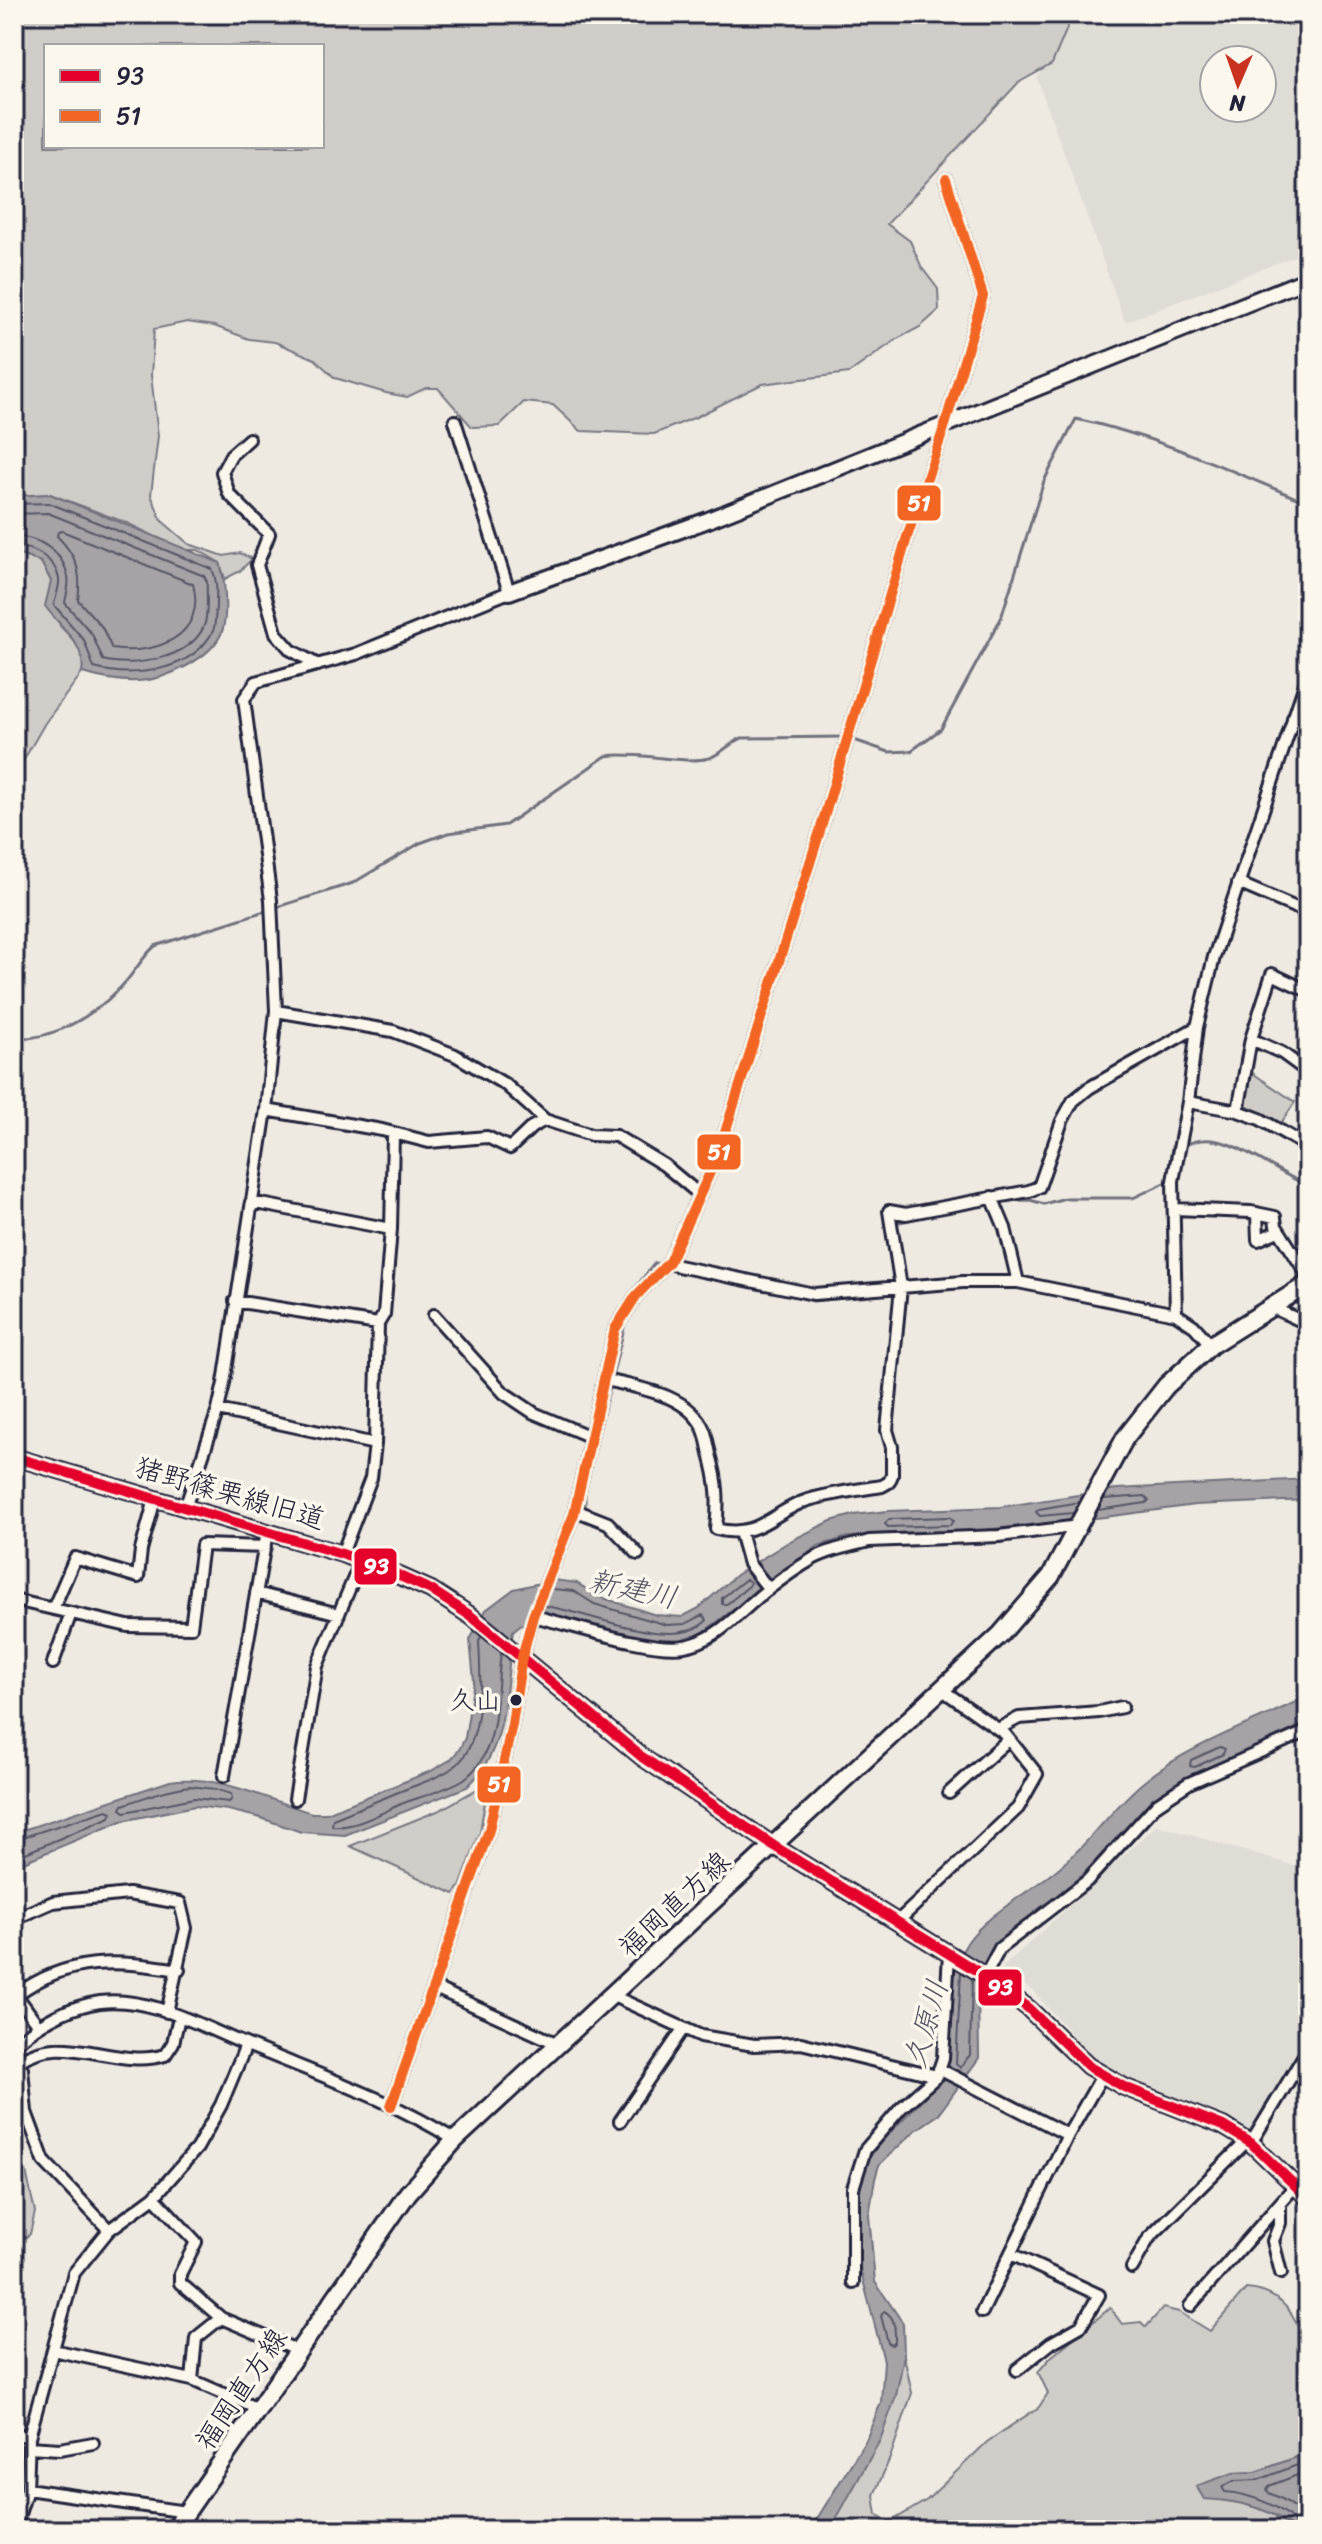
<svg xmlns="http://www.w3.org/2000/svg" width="1322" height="2544" font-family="Sriracha,'Klee One',sans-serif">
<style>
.built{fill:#dfdbd5;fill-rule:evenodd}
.green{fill:#d0cdc9;stroke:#797882;stroke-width:2;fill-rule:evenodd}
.water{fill:#a6a3a7;stroke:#716f7c;stroke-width:2}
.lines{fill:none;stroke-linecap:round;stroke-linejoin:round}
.shore{stroke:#575666;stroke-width:2}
.stream{stroke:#716f7c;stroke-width:3}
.street-casing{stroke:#22223b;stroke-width:16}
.secondary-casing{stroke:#22223b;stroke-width:20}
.primary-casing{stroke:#22223b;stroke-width:22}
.street{stroke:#fbf7ec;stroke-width:10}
.secondary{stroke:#fbf7ec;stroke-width:14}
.primary{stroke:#fbf7ec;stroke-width:16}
.bus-1-casing{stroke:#fbf7ec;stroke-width:16}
.bus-2-casing{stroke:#fbf7ec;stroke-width:16}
.bus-1{stroke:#e4002b;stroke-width:10}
.bus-2{stroke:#f26522;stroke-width:10}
.bus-dot{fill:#22223b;stroke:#fbf7ec;stroke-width:3}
.labels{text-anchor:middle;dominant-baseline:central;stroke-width:7;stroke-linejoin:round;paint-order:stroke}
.bus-label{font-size:26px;fill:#22223b;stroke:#fbf7ec;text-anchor:end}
.street-label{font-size:28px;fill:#22223b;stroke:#fbf7ec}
.water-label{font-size:30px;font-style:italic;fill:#575666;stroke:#fbf7ec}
.line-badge{stroke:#fbf7ec;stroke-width:3}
.badge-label{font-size:22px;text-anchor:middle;font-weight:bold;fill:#fff}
</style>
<rect width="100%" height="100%" fill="#eeeae2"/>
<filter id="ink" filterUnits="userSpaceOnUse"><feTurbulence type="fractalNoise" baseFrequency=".0125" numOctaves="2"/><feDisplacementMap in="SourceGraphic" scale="16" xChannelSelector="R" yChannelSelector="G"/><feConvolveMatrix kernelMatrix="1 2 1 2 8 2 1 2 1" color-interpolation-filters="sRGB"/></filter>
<g filter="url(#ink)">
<!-- built -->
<path class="built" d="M 1079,14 L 1308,14 L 1308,251 L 1125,322 L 1037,78 ZM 1214,60 L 1262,60 L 1262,108 L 1214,108 Z
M 1157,1825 L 1308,1870 L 1308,2035 L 1250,2129 L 1186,2101 L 1119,2076 L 1093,2058 L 1033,1991 L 1002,1968 Z"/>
<!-- green -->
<path class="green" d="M 14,14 L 1073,14 L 1052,64 L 1018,83 L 887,224 L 910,241 L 922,268 L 938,289 L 939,310 L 920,327 L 897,339 L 849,373 L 762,384 L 696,417 L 654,434 L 581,431 L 553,405 L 524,402 L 499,426 L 472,427 L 438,388 L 426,388 L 407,397 L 386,393 L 335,378 L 315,359 L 275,342 L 249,339 L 214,326 L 187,322 L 154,329 L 151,375 L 158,436 L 151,495 L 162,521 L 189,544 L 224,556 L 240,553 L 252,559 L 240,571 L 225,579 L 220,563 L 198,550 L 183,550 L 127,523 L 50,494 L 14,496 ZM 46,46 L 322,46 L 322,146 L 46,146 Z
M 14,553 L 41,562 L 51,581 L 60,626 L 78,645 L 84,662 L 82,673 L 45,723 L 19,768 L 14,771 Z
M 1251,1072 L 1295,1102 L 1281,1123 L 1244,1104 Z
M 488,1783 L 480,1832 L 460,1887 L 454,1894 L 350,1846 L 440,1810 Z
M 14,2118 L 35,2212 L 30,2234 L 14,2247 Z
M 1246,2289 C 1322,2294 1308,2397 1308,2453 L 1256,2472 L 1233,2473 L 1205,2499 C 1229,2500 1252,2504 1274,2515 C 1281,2518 1287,2526 1294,2530 L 827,2530 L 880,2440 L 904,2356 L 912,2393 L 890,2458 L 874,2495 L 877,2515 L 890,2522 L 927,2500 L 987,2442 L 1039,2407 L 1048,2393 L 1038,2372 L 1051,2357 L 1110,2308 L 1122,2324 L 1141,2322 L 1146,2327 L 1163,2308 L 1179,2312 L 1210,2331 Z"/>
<!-- water -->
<path class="water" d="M 50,494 L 220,563 C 225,579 228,616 222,632 C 211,659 165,680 138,681 C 119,682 100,678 82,673 C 87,645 60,627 45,606 L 51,581 L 41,562 L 14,553 L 14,496 Z
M 1308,1479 L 1308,1500 L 1195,1505 L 1105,1517 L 946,1534 L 848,1537 L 818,1546 L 693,1640 L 679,1643 L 658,1642 L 546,1613 L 520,1625 L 513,1631 C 504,1686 511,1746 467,1787 L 345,1835 L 301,1832 L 261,1818 L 228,1810 L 195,1806 L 122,1821 L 14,1866 L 14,1833 L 170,1781 C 219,1774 265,1799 312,1813 L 327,1813 L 431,1771 L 450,1760 L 459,1750 L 465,1738 L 474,1681 L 470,1640 L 486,1610 L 514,1589 L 553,1580 L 577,1583 L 597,1596 L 656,1615 L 682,1617 L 699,1608 L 736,1575 L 790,1541 L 831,1521 L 853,1515 L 888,1511 L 1000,1507 L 1117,1489 Z
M 1308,1696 L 1308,1722 L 1160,1793 L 1088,1870 L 996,1946 L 988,1957 L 978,1985 L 979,2058 L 938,2115 L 916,2130 L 879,2165 L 875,2179 L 869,2215 L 875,2282 L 903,2323 L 904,2356 L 896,2396 L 880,2440 L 830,2530 L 810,2530 L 866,2440 L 881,2402 L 884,2361 L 859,2264 L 860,2189 L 864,2172 L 867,2161 L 880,2143 L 938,2083 C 964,2039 938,1986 967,1943 C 985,1915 1035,1889 1061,1866 C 1092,1841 1114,1805 1146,1780 C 1194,1742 1255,1723 1308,1696 Z
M 1308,2453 L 1308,2530 C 1287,2530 1290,2523 1274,2515 C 1252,2504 1228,2500 1204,2499 L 1196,2486 L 1233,2473 L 1256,2472 Z"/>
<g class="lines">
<!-- shore -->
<path class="shore" d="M 14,504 L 49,503 L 212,569 C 218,581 216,593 216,606 C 215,614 216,624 213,631 C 192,672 133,678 94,668 L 84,640 L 54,605 C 55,598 60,587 59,579 C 55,557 33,548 14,546
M 14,514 L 48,513 L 204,576 L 207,582 C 206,595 209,614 204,626 C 190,659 133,668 103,660 L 92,634 L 65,603 C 66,595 70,585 68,577 C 63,551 39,537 14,536
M 62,531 L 193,584 C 207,636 155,656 112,649 L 102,627 L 78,600 C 82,573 77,556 57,536 L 58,532 Z
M 1098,1510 L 1146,1503 L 1149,1500 L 1145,1496 L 1104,1499
M 1073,1513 L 1040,1516 L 1036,1512 L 1039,1509 L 1079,1502
M 950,1517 L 954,1521 L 950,1525 L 888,1527 L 885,1524 L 889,1519 Z
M 746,1579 L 750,1582 L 749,1586 L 727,1604 L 722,1604 L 722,1598 Z
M 545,1606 C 587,1611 676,1654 707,1620 L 703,1615 L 685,1624 L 667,1625 L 594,1604 L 574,1591 L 552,1589
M 481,1636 L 479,1642 C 481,1676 485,1744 454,1767 C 441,1777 424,1782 409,1788 C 383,1798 358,1809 333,1819 L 332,1826 C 355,1829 381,1813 401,1804 C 420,1797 449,1789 464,1779 C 502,1751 495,1693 501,1653
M 1220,1747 L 1225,1749 L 1223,1754 L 1195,1767 L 1190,1766 L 1191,1760 Z
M 190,1786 L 215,1789 L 231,1794 L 232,1799 L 229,1802 L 194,1798 L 125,1812 L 121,1809 L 123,1805 C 145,1797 167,1789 190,1786 Z
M 14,1840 L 107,1810 L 112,1812 L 110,1817 L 14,1858
M 961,1972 L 956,2063 L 960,2067 L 970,2055 L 972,1979
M 884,2311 C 896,2317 895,2330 895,2342 L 892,2345 L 888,2343 L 881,2316 Z
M 1297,2530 C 1294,2508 1245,2493 1225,2492 L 1222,2487 L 1234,2481 L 1258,2480 L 1308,2461
M 1307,2530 C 1305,2510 1286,2500 1269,2493 L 1267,2490 L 1269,2486 L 1308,2471"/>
<!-- stream -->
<path class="stream" d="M 851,739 L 889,752 L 911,751 L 941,729 L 1001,618 L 1044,481 L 1076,419 C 1157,436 1232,471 1308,503
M 14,1038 C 52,1041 93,1016 119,989 C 133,976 141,958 155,946 L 353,883 L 420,843 L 448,833 L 506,825 L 606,756 C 637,751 684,765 709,758 C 721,754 730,743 742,738 L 844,737
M 1185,1146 C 1221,1122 1274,1174 1308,1185
M 1003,1201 L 1030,1200 L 1044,1204 L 1065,1198 L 1133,1198 L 1167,1182 L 1172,1147 L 1177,1147
M 886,1225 L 964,1208
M 771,1290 L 813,1301 L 895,1293
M 628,1302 L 627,1298 L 655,1263 L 682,1273 L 736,1283
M 587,1480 L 626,1320
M 585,1507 L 585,1487"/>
<!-- street casing -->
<g class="street-casing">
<path id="street" d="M 249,439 L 231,455 L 222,472 L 229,494 L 269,534 L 257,565 L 276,633 L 291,650 L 318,665
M 1293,718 L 1308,723
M 1238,883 L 1308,913
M 276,1011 L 393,1031 L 455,1055 L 506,1085 L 545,1120 L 591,1135 L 616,1136 L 664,1165 L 699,1194
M 1251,1039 L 1282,1053 L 1308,1072
M 1188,1102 L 1238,1111 L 1260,1119 L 1308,1147
M 266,1110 L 382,1130 L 429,1142 L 487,1137 L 510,1148 L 532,1127 L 545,1120
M 1238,1111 L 1251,1039 L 1272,974 L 1308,991
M 992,1197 L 1005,1228 L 1018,1282
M 251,1202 L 391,1229
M 1174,1209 L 1251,1212 L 1275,1217 L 1276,1226 L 1308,1276
M 1257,1213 L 1258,1240 L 1278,1231
M 669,1262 L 678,1266 L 814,1294 L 963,1282 L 1018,1282 L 1176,1314 L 1194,1326 L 1211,1345
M 235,1301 L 378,1324
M 1271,1307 L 1308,1324
M 1176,1314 L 1173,1181 L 1188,1102 L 1197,1027 L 1214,957 L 1308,675
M 434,1315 L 504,1393 L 534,1413 L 591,1437
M 606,1380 C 638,1388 689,1394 704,1430 C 707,1437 708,1446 710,1454 C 718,1482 719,1500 716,1529 C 759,1540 773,1511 808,1500 C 832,1493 857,1490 882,1486 L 889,1482 L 892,1475 L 892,1447 L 887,1430 L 901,1287 L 889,1211 L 906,1214 L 1029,1191 L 1039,1187 L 1062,1121 L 1073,1101 L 1089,1088 L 1197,1027
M 218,1410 L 375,1444
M 185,1508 L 218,1410 L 224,1383 L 266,1110 L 276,1011 L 271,900 L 244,699 L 256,682 L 356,654 L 509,592 L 455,421
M 575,1510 L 608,1523 L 638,1554
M 740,1532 L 749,1564 L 768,1588
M 342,1554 L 371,1478 L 375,1444 L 378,1324 L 384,1314 L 391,1229 L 393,1134
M 256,1593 L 339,1614
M 14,1600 L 71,1613 L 53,1663
M 53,1609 L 75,1558 L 138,1577 L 141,1550 L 155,1499
M 71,1613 L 128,1626 L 191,1627 L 202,1545 L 265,1547
M 533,1616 C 569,1624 651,1652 684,1646 C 719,1641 743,1607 770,1588 C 783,1578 797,1568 811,1560 C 827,1550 851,1546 869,1541 L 999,1536 L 1079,1526
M 998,1729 L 1019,1718 L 1099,1712 L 1122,1707
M 224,1776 L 267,1532
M 949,1793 L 1009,1739
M 295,1799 L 317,1666 L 361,1561
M 14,1919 L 53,1902 L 128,1894 L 180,1903 L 186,1928 L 167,2012
M 897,1922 L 1018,1808 L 1037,1774 L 1005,1734 L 941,1689
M 985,1976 L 1000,1948 L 1087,1881 L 1157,1804 L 1189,1783 L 1308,1731
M 435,1988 L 558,2044
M 14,1992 L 37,2024
M 16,1995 C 69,1956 117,1960 179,1970
M 613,1996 L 701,2036 L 754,2045 L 801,2043 L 937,2076
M 14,2045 C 39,2023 66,2007 100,2002 C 150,1996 200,2026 245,2044 C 316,2074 390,2099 455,2140
M 14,2057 L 22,2069 L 26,2112 L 44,2161 L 109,2230
M 18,2062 C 63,2029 116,2070 165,2055 L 173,2043 L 179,2017
M 939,2069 L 1068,2135
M 391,2106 L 489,1830 L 512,1724 L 522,1657 L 533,1616 L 574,1514 L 615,1329 L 636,1296 L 669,1262 L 718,1155 L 820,831 L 907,537 L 945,425 L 983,296 L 946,179
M 620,2121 L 683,2029
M 1251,2143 L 1308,2049
M 154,2197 L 196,2242 L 180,2274 L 180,2283 L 221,2318 L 299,2351
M 1280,2204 L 1280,2223 L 1273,2241 L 1281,2273
M 1011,2254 L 1099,2295 L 1081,2326 L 1051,2343 L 1017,2370
M 1132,2268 L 1149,2238 L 1247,2141
M 853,2283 L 853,2188 L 865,2150 L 901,2108 L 937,2076 L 943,2058 L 949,1954
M 1190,2306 L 1295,2186
M 982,2312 L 1068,2135 L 1103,2074
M 53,2350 L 192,2380 L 258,2409
M 192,2380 L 196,2338 L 221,2318
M 14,2433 L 29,2437
M 29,2447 L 60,2449 L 93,2443
M 27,2489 L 186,2512
M 14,2530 L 27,2489 L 29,2437 L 74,2273 L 109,2230 L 154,2197 L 197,2148 L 221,2105 L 246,2045"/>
</g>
<!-- secondary casing -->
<g class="secondary-casing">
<path id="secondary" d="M 509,592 L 708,520 L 1308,279
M 14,1457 L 342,1554 L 395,1574 L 431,1590 L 471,1616 L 642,1757 L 774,1846 L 985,1976 L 1028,2008 L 1088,2066 L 1124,2087 L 1223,2126 L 1251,2143 L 1308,2198"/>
</g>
<!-- primary casing -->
<g class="primary-casing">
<path id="primary" d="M 174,2530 L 408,2193 L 455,2140 L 1001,1634 L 1051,1576 L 1125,1438 L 1166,1386 L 1211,1345 L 1308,1284"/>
</g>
<!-- street -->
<use href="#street" class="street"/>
<!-- secondary -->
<use href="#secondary" class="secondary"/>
<!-- primary -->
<use href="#primary" class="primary"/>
<!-- bus-1 casing -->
<g class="bus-1-casing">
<path id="bus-1" d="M 14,1457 L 342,1554 L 395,1574 L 431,1590 L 471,1616 L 642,1757 L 774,1846 L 985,1976 L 1028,2008 L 1088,2066 L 1124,2087 L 1223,2126 L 1251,2143 L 1308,2198"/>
</g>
<!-- bus-2 casing -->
<g class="bus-2-casing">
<path id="bus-2" d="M 391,2106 L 489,1830 L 512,1724 L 522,1657 L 533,1616 L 574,1514 L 615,1329 L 636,1296 L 669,1262 L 718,1155 L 820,831 L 907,537 L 945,425 L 983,296 L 946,179"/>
</g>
<!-- bus-1 -->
<use href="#bus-1" class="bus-1"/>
<!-- bus-2 -->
<use href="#bus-2" class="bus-2"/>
</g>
</g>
<!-- markers -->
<circle class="bus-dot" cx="516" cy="1700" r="7"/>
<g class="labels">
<!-- bus labels -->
<g class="bus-label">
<text x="501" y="1700">久山</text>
</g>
<!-- street labels -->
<g class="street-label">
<text transform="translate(230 1493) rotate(16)">猪野篠栗線旧道</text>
<text transform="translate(674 1904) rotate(-43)">福岡直方線</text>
<text transform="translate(241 2389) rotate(-56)">福岡直方線</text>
</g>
<!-- water labels -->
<g class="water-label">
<text transform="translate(633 1589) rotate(12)">新建川</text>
<text transform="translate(926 2024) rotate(-74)">久原川</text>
</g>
</g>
<g class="line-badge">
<rect x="896" y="484" width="46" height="38" rx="8" fill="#f26522"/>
<rect x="696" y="1133" width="46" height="38" rx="8" fill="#f26522"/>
<rect x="353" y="1547" width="45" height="39" rx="8" fill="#e4002b"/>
<rect x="476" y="1765" width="46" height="39" rx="8" fill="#f26522"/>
<rect x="977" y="1968" width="46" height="39" rx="8" fill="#e4002b"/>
</g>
<g class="badge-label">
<text x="919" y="511">51</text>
<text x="719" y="1160">51</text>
<text x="376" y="1574">93</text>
<text x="499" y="1792">51</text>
<text x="1000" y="1995">93</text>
</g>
<!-- margin -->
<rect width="1322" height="2544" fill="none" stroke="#fbf7ec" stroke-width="48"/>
<rect x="24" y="24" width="1274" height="2496" fill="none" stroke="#22223b" stroke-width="3" filter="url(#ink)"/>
<!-- legend -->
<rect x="44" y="44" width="280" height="104" fill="#fbf7ec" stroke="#a4a2a5" stroke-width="2"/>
<rect x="60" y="70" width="40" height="12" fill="#e4002b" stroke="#a4a2a5" stroke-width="2"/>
<text x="116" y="84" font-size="24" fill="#22223b">93</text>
<rect x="60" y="110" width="40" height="12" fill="#f26522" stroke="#a4a2a5" stroke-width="2"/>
<text x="116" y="124" font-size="24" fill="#22223b">51</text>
<!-- north arrow -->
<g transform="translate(1238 84) rotate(182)"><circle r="38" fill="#fbf7ec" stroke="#a4a2a5" stroke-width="2"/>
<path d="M0-6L14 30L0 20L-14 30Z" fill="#c8321e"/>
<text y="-12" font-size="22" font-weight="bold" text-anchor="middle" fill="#22223b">N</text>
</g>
</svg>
